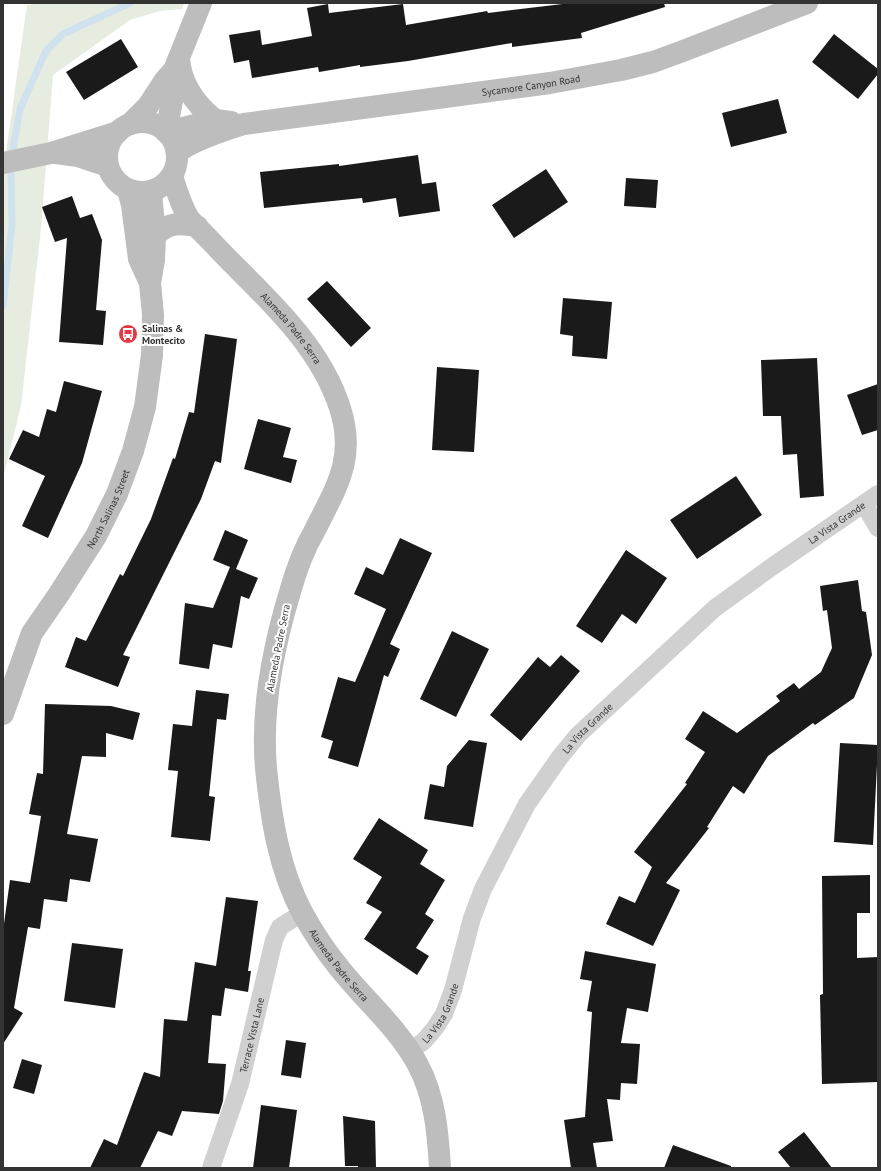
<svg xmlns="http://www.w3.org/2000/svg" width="881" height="1171" font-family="'PT Sans',sans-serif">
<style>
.green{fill:#e6ecdf}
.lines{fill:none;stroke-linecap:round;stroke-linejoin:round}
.stream{stroke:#cfe2ee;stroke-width:7}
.building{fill:#1a1a1a}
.street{stroke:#d0d0d0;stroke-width:18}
.secondary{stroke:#bdbdbd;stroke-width:22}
.labels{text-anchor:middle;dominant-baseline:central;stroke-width:4;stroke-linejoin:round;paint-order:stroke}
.street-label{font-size:10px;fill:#333;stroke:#fff}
.poi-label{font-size:10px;font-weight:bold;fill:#333;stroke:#fff;text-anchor:start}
</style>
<rect width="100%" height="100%" fill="#fff"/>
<!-- green -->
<path class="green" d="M 42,3 L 184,3 L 182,9 L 160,11 L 130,20 L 53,75 L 41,228 L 21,406 L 3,478 L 3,174 L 27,5 Z"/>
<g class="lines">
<!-- stream -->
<path class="stream" d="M 3,306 L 12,225 L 11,160 L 20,109 L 46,51 L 63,34 L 130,3"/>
</g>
<!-- building -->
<path class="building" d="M 571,3 L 664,3 L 665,7 L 581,33 L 582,38 L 512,47 L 512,43 L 408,61 L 360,67 L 360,65 L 319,72 L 318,67 L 252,78 L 249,60 L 234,63 L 229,35 L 260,30 L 262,45 L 312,36 L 307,8 L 328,4 L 329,13 L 403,4 L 406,25 L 487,11 L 488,13 Z
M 834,34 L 878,69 L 878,74 L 858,99 L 812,62 Z
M 121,39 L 138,67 L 84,100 L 66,72 Z
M 778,99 L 787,133 L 731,147 L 722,113 Z
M 418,155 L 422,184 L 436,182 L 440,211 L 399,217 L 396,198 L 363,203 L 362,198 L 264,208 L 260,172 L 339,164 L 339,166 Z
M 546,169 L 568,202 L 514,238 L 492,205 Z
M 626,178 L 658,180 L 656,208 L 624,206 Z
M 72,196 L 80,218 L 92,214 L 102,240 L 96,310 L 106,311 L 103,345 L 59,342 L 67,238 L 55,242 L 42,207 Z
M 327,281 L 371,328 L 351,347 L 307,299 Z
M 563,298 L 612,302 L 607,359 L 572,356 L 573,336 L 560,334 Z
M 205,334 L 237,339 L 221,463 L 215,461 L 201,499 L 123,655 L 130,657 L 118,687 L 65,667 L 76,637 L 86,641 L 120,574 L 123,576 L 151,519 L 173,458 L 175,459 L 189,412 L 194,413 Z
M 817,358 L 824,496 L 800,498 L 797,454 L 783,455 L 781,416 L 763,416 L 761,360 Z
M 437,367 L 479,370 L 474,452 L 432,450 Z
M 64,381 L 102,391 L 82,463 L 48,538 L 22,526 L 45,476 L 9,459 L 23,430 L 39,437 L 47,409 L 56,412 Z
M 878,384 L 878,430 L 862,435 L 847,395 Z
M 258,419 L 291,428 L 283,457 L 297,460 L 291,483 L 244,469 Z
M 736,476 L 762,515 L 697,559 L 670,520 Z
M 225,530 L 248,540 L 236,569 L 258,578 L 249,599 L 241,596 L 232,648 L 213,644 L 209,669 L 179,664 L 185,603 L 213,608 L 230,567 L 213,560 Z
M 400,538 L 432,553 L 390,644 L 400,649 L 388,677 L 384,675 L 358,767 L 328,758 L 333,741 L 321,737 L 338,677 L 355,682 L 386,609 L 354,594 L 366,567 L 383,575 Z
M 626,550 L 667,578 L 636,624 L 622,614 L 602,643 L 576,626 Z
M 858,580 L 862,611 L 866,612 L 872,655 L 854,698 L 815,725 L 813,723 L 768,756 L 744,794 L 733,786 L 707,827 L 709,828 L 666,883 L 680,890 L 653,946 L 606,924 L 619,896 L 635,903 L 652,867 L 634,852 L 687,784 L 685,783 L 705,752 L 685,739 L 703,711 L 737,733 L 780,701 L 776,696 L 794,683 L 799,689 L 821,672 L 832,648 L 827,610 L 823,611 L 820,586 Z
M 452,631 L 489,649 L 456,717 L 420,699 Z
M 561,655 L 580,671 L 521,741 L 490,715 L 538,657 L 550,667 Z
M 196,690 L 229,694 L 226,720 L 217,719 L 209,796 L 215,797 L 210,841 L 171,837 L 178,771 L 168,770 L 173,724 L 192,726 Z
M 45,704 L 111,706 L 140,713 L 133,740 L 106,733 L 106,757 L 82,756 L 67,834 L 98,839 L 90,882 L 70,879 L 67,902 L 44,899 L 40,929 L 28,927 L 14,1008 L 23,1013 L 3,1044 L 3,931 L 10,880 L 30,883 L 41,816 L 29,814 L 37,773 L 43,774 Z
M 469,740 L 487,743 L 473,827 L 424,819 L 430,784 L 444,787 L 447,766 Z
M 840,743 L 878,745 L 873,845 L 834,842 Z
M 379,818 L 428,850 L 420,864 L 445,880 L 425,914 L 434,920 L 416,948 L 429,956 L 417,975 L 364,939 L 382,912 L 366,903 L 382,877 L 353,859 Z
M 870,875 L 870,913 L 857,913 L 857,958 L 878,957 L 878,1082 L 822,1084 L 820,995 L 823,994 L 822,876 Z
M 226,897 L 258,901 L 248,971 L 251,971 L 248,992 L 225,988 L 221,1016 L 212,1015 L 208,1063 L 226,1064 L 223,1101 L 219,1114 L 182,1111 L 172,1136 L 158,1131 L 140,1168 L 90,1168 L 104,1139 L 117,1145 L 144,1072 L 160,1077 L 164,1019 L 187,1021 L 195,962 L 216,966 Z
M 72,943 L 123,949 L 115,1008 L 64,1001 Z
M 585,951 L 656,964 L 648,1012 L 627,1008 L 621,1043 L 640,1044 L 637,1084 L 621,1083 L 620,1100 L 607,1099 L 613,1141 L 593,1143 L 597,1168 L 571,1168 L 564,1120 L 585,1117 L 592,1012 L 587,1011 L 592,981 L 580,979 Z
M 286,1040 L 306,1043 L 301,1078 L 281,1075 Z
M 22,1059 L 42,1065 L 34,1094 L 13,1088 Z
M 261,1105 L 297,1110 L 289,1168 L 253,1168 Z
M 343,1116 L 375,1121 L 376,1168 L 358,1168 L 358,1166 L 345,1166 Z
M 804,1132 L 832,1168 L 791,1168 L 778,1152 Z
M 673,1145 L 731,1166 L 731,1168 L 664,1168 Z"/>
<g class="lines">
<!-- street -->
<g class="street">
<path d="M 864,504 L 878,528"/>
<path id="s1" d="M 410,1051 L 424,1041 L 435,1028 L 444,1014 L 453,990 L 472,918 L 483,889 L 527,804 L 560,757 L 578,735 L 715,608 L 773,566 L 878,494"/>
<path id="s2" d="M 211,1168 L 240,1084 L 274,940 L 280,927 L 302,913"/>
</g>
<!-- secondary -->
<g class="secondary">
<path d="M 179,59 C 181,84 195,104 215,120"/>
<circle cx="142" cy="157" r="35"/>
<path d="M 130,124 L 148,106 L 165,80 L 174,70 L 201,3"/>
<path d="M 166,132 L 174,91 L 174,70"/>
<path d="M 167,132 L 215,120 L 231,122"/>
<path d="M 56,153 L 78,156 L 108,166"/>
<path id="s3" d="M 177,153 C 192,140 225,130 244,124 L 550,83 L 621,70 L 653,62 L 683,51 L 807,3"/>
<path d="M 3,163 L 51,153 L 118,132"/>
<path id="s4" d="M 172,176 C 176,189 181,205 188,217 C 191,222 196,226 200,230 C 210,240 220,251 231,262 C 274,305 321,349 340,408 C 356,458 337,486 315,530 C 304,549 296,570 290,592 C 273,648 261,710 266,768 C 271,818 279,870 303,914 C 313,932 324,949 337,965 C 363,999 398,1027 418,1065 C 435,1097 438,1133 440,1168"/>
<path d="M 128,190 L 132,205 L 139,259 L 150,283"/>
<path d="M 155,236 C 168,222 179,223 197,226"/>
<path id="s5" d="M 3,714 L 32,633 L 59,594 L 96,536 L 117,494 L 133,451 L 145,407 L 152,355 L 153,315 L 150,283 L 154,260 L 155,236 L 151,192"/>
</g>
</g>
<!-- icons -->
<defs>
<g id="bus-disc" transform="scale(1)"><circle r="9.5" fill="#e63946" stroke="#fff"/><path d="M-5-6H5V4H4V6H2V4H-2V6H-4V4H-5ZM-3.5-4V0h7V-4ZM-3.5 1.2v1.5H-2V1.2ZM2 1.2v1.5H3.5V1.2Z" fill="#fff"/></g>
</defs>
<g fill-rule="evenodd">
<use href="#bus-disc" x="128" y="334"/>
</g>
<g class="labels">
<!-- street labels -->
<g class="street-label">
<text stroke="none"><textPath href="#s3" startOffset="363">Sycamore Canyon Road</textPath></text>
<text stroke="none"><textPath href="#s4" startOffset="196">Alameda Padre Serra</textPath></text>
<text stroke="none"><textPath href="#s5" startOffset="232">North Salinas Street</textPath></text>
<text stroke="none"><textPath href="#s1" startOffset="699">La Vista Grande</textPath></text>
<text transform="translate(278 648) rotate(-79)">Alameda Padre Serra</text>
<text stroke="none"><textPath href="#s1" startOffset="375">La Vista Grande</textPath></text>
<text stroke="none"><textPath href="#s4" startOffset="879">Alameda Padre Serra</textPath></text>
<text stroke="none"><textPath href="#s1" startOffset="50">La Vista Grande</textPath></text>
<text stroke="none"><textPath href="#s2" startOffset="139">Terrace Vista Lane</textPath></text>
</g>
<!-- poi labels -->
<g class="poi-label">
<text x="142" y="328">Salinas &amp;<tspan x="142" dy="12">Montecito</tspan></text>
</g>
</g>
<!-- border -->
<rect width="881" height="1171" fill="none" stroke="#333333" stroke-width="8"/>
</svg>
